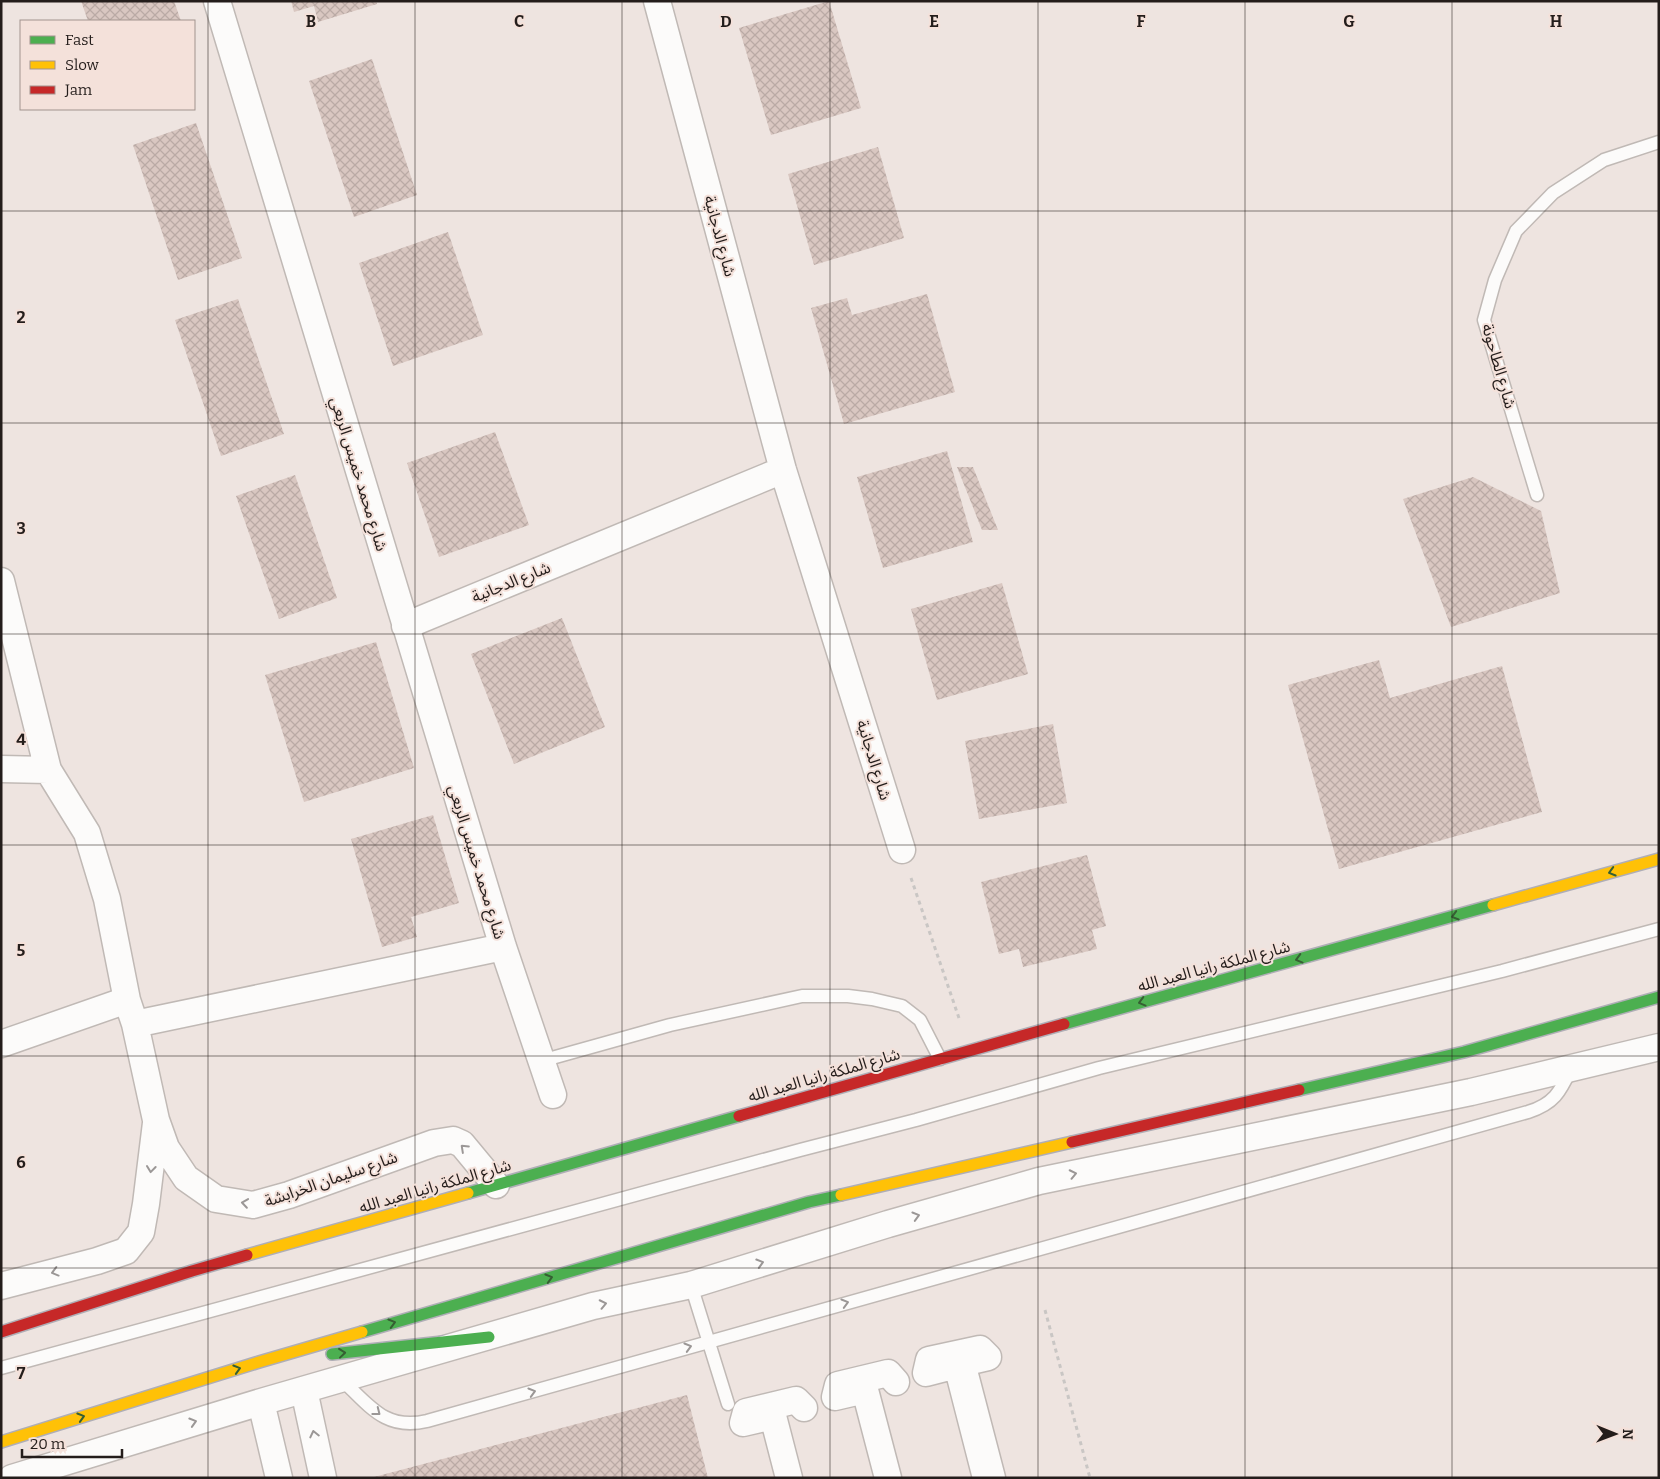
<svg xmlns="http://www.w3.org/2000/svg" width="1660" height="1479" font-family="Bitter,'Noto Sans Arabic',serif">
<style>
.building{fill:url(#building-cross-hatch)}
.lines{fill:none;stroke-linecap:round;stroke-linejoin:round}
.lane-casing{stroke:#c0b9b5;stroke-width:15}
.street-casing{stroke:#c0b9b5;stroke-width:29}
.fast-casing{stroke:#afaeb6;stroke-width:14}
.slow-casing{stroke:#afaeb6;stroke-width:14}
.jam-casing{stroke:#afaeb6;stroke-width:14}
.path{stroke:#c9c6c4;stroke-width:3;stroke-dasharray:4 4;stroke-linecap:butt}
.lane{stroke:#fcfbfa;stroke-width:12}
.street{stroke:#fcfbfa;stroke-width:26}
.fast{stroke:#4caf50;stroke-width:11}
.slow{stroke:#ffc107;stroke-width:11}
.jam{stroke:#c62828;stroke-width:11}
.oneway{stroke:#365f33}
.oneway2{stroke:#9b9796}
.grid{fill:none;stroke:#241d1b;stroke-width:1;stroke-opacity:0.55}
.labels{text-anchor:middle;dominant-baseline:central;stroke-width:4;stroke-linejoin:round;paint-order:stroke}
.street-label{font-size:16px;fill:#241d1b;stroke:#f4e1da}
.grid-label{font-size:16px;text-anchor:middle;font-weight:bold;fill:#241d1b;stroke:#f4e1da;stroke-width:4;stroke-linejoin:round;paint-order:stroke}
</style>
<defs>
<pattern id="building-cross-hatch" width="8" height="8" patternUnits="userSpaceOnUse" patternTransform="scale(1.25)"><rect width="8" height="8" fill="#d9c7c1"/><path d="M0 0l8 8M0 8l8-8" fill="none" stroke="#baaaa5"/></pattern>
</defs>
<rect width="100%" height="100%" fill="#eee4e0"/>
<!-- building -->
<path class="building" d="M 81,1 L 174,1 L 181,21 L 88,21 Z
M 291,1 L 376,1 L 377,4 L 318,22 L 314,6 L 294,12 Z
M 829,1 L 861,108 L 771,135 L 739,28 Z
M 372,59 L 417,195 L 354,217 L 309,81 Z
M 196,123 L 242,258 L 178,280 L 133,145 Z
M 878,147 L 904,238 L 814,265 L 788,174 Z
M 448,232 L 483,335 L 393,366 L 359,263 Z
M 927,294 L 955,392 L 844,424 L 811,308 L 847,298 L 852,315 Z
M 238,299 L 284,434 L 221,456 L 175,320 Z
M 495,432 L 529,525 L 439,557 L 407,463 Z
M 947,451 L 973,542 L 883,568 L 857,477 Z
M 957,467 L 973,467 L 998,530 L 982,530 Z
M 295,475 L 337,598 L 279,619 L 236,496 Z
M 1473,477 L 1541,511 L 1560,593 L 1451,627 L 1403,499 Z
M 1002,583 L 1028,674 L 937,700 L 911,609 Z
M 562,618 L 605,727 L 514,764 L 471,654 Z
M 376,642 L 414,768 L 304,802 L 265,675 Z
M 1379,660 L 1390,698 L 1502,666 L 1542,812 L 1339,869 L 1288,685 Z
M 1053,724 L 1067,803 L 979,819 L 965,741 Z
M 433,815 L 459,903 L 411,917 L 417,937 L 382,947 L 351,839 Z
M 1087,855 L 1106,926 L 1092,930 L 1097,949 L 1023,967 L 1019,949 L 999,954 L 981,882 Z
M 687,1395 L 708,1478 L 374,1478 L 374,1477 Z"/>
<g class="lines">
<!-- lane casing -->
<g class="lane-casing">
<path id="lane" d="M 1537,495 L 1484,320 L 1495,280 L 1516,231 L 1553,193 L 1604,160 L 1659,142
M 541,1061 L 670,1025 L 802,996 L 848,996 L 872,999 L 902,1006 L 920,1020 L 940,1059
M 691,1285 L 728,1404
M 1,1368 L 800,1150 L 916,1120 L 1099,1068 L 1502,971 L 1659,929
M 341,1379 C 369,1405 385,1431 427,1421 L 1528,1112 C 1554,1104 1560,1092 1571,1069"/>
</g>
<!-- street casing -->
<g class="street-casing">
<path id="street" d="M 217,1 L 503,947 L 553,1095
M 657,1 L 783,470 L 902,850
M 1,581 L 48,770 L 87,833 L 107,899 L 127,1000 L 135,1024 L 156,1120 L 166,1148 L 186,1178 L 216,1199 L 253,1205 L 289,1195 L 434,1143 L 453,1140 L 462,1144 L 496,1185
M 405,626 L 783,470
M 1,769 L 48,770
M 135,1024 L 503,947
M 1,1044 L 127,1000
M 1,1286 L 97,1261 L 126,1251 L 141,1232 L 146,1204 L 156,1123
M 304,1390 L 323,1478
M 261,1402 L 279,1478
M 12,1478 L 261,1402 L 593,1306 L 691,1285 L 888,1224 L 1039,1181 L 1471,1092 L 1659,1047
M 789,1478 L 773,1416 L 743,1423 L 746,1412 L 796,1400 L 804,1408
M 888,1478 L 865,1390 L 835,1397 L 838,1385 L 888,1373 L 896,1382
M 986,1478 L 957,1365 L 926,1373 L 929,1360 L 980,1349 L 988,1357 L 962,1363 L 992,1478"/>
</g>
<!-- fast casing -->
<g class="fast-casing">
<path id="fast" d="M 1064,1024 L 1493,905
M 1299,1090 L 1464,1052 L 1659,997
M 468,1193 L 739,1116
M 362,1332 L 809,1202 L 841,1195
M 332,1354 L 489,1337"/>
</g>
<!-- slow casing -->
<g class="slow-casing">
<path id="slow" d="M 1493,905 L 1659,859
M 841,1195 L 1072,1142
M 247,1255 L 468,1193
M 1,1442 L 259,1362 L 362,1332"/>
</g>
<!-- jam casing -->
<g class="jam-casing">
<path id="jam" d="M 739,1116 L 1064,1024
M 1072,1142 L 1299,1090
M 1,1332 L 192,1271 L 247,1255"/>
</g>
<!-- path -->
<path class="path" d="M 911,878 L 960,1021
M 1045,1310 L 1090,1478"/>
<!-- lane -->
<use href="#lane" class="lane"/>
<!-- street -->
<use href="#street" class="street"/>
<!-- fast -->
<use href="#fast" class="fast"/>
<!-- slow -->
<use href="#slow" class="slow"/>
<!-- jam -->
<use href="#jam" class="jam"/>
</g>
<!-- one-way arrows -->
<defs><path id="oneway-chevron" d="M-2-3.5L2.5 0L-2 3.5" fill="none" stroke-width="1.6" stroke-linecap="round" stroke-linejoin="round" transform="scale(1.25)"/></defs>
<g class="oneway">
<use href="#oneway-chevron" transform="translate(1612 872) rotate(164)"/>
<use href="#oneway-chevron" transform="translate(1455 916) rotate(164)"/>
<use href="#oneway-chevron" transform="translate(1299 959) rotate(165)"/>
<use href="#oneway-chevron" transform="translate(1142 1002) rotate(165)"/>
<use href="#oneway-chevron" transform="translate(549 1278) rotate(-16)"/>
<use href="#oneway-chevron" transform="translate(392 1323) rotate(-16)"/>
<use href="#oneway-chevron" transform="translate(342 1353) rotate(-6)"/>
<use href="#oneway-chevron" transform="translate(237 1369) rotate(-17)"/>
<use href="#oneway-chevron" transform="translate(81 1417) rotate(-17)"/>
</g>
<g class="oneway2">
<use href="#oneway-chevron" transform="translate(464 1148) rotate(-137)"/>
<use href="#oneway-chevron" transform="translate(151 1169) rotate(97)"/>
<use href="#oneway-chevron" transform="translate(1073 1174) rotate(-12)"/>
<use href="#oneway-chevron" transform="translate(245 1203) rotate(-172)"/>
<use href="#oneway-chevron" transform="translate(916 1216) rotate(-16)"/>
<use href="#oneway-chevron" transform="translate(760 1263) rotate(-17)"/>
<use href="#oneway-chevron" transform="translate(55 1272) rotate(165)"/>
<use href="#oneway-chevron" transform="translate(845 1303) rotate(-16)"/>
<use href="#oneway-chevron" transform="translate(603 1304) rotate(-12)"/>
<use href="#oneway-chevron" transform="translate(688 1347) rotate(-16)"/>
<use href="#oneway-chevron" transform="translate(532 1392) rotate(-16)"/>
<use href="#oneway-chevron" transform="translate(377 1412) rotate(38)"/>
<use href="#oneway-chevron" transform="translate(193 1422) rotate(-17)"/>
<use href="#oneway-chevron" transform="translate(314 1434) rotate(-103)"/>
</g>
<!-- grid -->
<path class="grid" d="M 208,1 L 208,1478M 415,1 L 415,1478M 622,1 L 622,1478M 830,1 L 830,1478M 1038,1 L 1038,1478M 1245,1 L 1245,1478M 1452,1 L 1452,1478M 1,211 L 1659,211M 1,423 L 1659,423M 1,634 L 1659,634M 1,845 L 1659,845M 1,1056 L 1659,1056M 1,1268 L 1659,1268"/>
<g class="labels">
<!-- street labels -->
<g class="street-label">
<text transform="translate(720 236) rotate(75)">شارع الدجانية</text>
<text transform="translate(1499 366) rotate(74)">شارع الطاحونة</text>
<text transform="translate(359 474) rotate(73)">شارع محمد خميس الربعي</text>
<text transform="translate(511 582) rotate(-22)">شارع الدجانية</text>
<text transform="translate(874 760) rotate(73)">شارع الدجانية</text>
<text transform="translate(477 862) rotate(73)">شارع محمد خميس الربعي</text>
<text transform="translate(1214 966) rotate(-15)">شارع الملكة رانيا العبد الله</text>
<text transform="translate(824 1075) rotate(-16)">شارع الملكة رانيا العبد الله</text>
<text transform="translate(331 1179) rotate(-19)">شارع سليمان الخرابشة</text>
<text transform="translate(435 1186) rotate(-16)">شارع الملكة رانيا العبد الله</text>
</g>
</g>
<g class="grid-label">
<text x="311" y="27">B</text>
<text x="519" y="27">C</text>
<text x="726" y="27">D</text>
<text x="934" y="27">E</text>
<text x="1141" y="27">F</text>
<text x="1349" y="27">G</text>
<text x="1556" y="27">H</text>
<text x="21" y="323">2</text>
<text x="21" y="534">3</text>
<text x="21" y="745">4</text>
<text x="21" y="956">5</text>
<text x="21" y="1168">6</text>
<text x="21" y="1379">7</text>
</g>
<!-- border -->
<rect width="1660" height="1479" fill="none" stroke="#241d1b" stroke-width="5"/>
<!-- legend -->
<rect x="20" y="20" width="175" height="90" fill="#f4e1da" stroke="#a1938e"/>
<rect x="30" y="36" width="25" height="8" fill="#4caf50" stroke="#a1938e"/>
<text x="65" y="45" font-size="15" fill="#241d1b">Fast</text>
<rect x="30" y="61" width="25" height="8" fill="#ffc107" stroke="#a1938e"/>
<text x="65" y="70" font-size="15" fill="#241d1b">Slow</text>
<rect x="30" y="86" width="25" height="8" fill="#c62828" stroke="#a1938e"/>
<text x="65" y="95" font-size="15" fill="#241d1b">Jam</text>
<!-- north arrow -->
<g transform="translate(1615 1434) rotate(91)" stroke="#f4e1da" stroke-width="4" paint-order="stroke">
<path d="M0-4L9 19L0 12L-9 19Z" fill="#241d1b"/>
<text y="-8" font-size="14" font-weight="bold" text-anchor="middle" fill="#241d1b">N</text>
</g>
<!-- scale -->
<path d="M22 1449v8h100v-8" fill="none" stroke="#241d1b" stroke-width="2.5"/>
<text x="30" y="1449" font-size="15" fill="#241d1b" stroke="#f4e1da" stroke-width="4" paint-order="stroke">20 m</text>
</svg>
